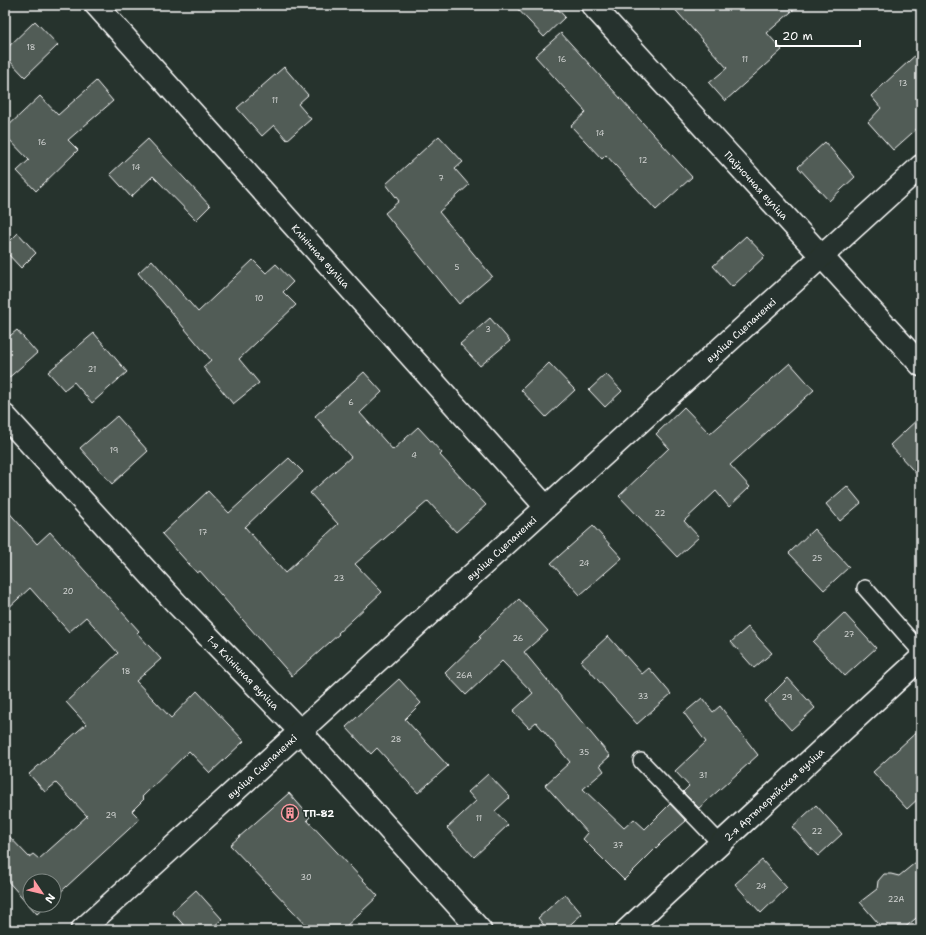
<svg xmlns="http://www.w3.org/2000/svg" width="926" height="935" font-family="'Shantell Sans',sans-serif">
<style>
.building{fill:#515c57;stroke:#fff}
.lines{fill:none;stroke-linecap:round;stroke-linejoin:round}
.lane-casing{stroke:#fff;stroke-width:18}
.street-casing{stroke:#fff;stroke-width:25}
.lane{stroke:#26332d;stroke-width:15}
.street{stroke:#26332d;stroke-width:22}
.labels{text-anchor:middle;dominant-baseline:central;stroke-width:3;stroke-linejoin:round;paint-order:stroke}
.number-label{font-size:8px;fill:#d4d6d5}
.street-label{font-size:10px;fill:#fff;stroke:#26332d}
.poi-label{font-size:10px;font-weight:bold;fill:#fff;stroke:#26332d;text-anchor:start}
</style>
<rect width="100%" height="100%" fill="#26332d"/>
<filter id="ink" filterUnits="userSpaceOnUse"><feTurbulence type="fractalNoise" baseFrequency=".025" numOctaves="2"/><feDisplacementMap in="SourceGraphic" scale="8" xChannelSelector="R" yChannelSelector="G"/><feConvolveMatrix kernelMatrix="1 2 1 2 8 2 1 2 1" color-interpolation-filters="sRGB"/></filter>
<g filter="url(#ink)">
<!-- building -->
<path class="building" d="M 514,5 L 554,5 L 565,17 L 544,37 Z
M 671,5 L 799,5 L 767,33 L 782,50 L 725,101 L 709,83 L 727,68 Z
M 35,21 L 58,45 L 25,77 L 5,56 L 5,50 Z
M 561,33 L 692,177 L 656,210 L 606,155 L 602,159 L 571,126 L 586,112 L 535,56 Z
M 921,50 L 921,125 L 893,150 L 868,122 L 881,108 L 871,96 Z
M 284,67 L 308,95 L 298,104 L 311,119 L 287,140 L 274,125 L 262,136 L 237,108 Z
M 96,81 L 113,101 L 68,140 L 78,150 L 36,191 L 17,171 L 29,160 L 5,135 L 5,129 L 40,96 L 58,115 Z
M 439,136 L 463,162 L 455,169 L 469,185 L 439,212 L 492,276 L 459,304 L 385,213 L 399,201 L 386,184 Z
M 148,139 L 210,206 L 196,220 L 153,176 L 131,197 L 110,174 Z
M 825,142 L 855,177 L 829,201 L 798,167 Z
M 18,233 L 36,253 L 21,268 L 5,251 L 5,246 Z
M 746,236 L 765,256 L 732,287 L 713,266 Z
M 152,260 L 198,312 L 253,260 L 266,273 L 276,264 L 293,282 L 283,292 L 296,305 L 239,359 L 259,383 L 233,404 L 203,367 L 211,360 L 138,273 Z
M 490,318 L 510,341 L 480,366 L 460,344 Z
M 17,330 L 37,353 L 5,381 L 5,340 Z
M 94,333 L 127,372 L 92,403 L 74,382 L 64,390 L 48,372 Z
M 549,363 L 575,390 L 546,417 L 521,390 Z
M 790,363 L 814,390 L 730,465 L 750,487 L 729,507 L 716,491 L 684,521 L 699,537 L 677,557 L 619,496 L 669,448 L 656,434 L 684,407 L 710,434 Z
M 364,372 L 382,392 L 360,413 L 393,450 L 418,427 L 442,453 L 440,455 L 486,505 L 456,532 L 428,501 L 355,564 L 382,592 L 338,633 L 339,634 L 292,676 L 200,571 L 197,573 L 162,534 L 208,491 L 229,513 L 289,458 L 303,472 L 245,527 L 285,573 L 338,524 L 310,493 L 351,457 L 315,416 Z
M 606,374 L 622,391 L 605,407 L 589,390 Z
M 117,416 L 148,451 L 112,484 L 80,448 Z
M 921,416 L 921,479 L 890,445 Z
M 847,486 L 861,503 L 840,521 L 826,504 Z
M 5,508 L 37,544 L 50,532 L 139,631 L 137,633 L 161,659 L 136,681 L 171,718 L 197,691 L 244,741 L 210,773 L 189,751 L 142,797 L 144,799 L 132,811 L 140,819 L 54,898 L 54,881 L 30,881 L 30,905 L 47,905 L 37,914 L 5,878 L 5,832 L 29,857 L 33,854 L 39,859 L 87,816 L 56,783 L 45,792 L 29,774 L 86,724 L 66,702 L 118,653 L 86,617 L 69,632 L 30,588 L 5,611 Z
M 593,526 L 622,558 L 580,595 L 551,563 Z
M 814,529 L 849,567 L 824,590 L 789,553 Z
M 519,599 L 548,631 L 524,652 L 610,756 L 600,765 L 604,771 L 583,789 L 624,828 L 634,819 L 645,829 L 670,804 L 686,821 L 664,840 L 624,880 L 583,839 L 588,833 L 545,785 L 570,762 L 536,722 L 529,728 L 513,711 L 533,693 L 502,661 L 466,695 L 445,673 L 481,638 L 479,637 Z
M 844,613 L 876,648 L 845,676 L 813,642 Z
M 748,627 L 772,653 L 754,668 L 731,642 Z
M 608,636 L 642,674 L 649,668 L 671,694 L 637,724 L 581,661 Z
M 788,678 L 815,708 L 791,730 L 765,701 Z
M 399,679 L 421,703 L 405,719 L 448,766 L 418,793 L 377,748 L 371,754 L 346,727 Z
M 702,698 L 713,712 L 720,706 L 758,755 L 699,808 L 683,792 L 689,786 L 675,771 L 706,742 L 684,713 Z
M 921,728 L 921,796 L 907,809 L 873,772 Z
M 488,774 L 510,797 L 495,811 L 508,825 L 474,857 L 447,828 L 476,801 L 468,792 Z
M 289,793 L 310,817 L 307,820 L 378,896 L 342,930 L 311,930 L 230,845 Z
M 816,805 L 842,834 L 818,856 L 792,827 Z
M 921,858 L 921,914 L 902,930 L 884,930 L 860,902 L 877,889 L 878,881 L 884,874 L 891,874 L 899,876 Z
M 762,860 L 787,888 L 761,913 L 735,884 Z
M 196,890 L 222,919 L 210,930 L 188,930 L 172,912 Z
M 565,894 L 582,914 L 564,930 L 548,930 L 538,918 Z"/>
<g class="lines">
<!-- lane casing -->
<g class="lane-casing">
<path id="lane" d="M 865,588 L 921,652
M 641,761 L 720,843"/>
</g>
<!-- street casing -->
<g class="street-casing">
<g id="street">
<path id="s1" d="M 96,5 L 546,507"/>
<path id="s2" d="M 592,5 L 921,365"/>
<path id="s3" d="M 5,416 L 176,603 L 300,731 L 480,930"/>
<path id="s4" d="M 82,930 L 921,166"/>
<path id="s5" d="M 627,930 L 921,658"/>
</g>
</g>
<!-- lane -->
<use href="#lane" class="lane"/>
<!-- street -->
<use href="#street" class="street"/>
</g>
</g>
<!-- icons -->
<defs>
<g id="building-ring" transform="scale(0.9)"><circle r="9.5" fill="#26332d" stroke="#ff9aa2" stroke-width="1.5"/><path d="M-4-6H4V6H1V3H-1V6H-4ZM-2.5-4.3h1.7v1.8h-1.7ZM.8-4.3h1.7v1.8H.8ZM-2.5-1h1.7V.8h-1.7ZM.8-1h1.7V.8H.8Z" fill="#ff9aa2"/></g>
</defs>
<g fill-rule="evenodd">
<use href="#building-ring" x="290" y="813"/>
</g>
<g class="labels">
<!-- number labels -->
<g class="number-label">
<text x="31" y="47">18</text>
<text x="562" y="59">16</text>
<text x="745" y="59">11</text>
<text x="903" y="83">13</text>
<text x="275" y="100">11</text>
<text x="600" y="133">14</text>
<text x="42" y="142">16</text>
<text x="643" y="160">12</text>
<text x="136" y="167">14</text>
<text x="441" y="178">7</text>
<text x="457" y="267">5</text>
<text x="259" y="298">10</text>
<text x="488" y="329">3</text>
<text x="92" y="369">21</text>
<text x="351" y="402">6</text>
<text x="114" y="450">19</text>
<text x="414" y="455">4</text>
<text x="660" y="513">22</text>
<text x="203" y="532">17</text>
<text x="817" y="558">25</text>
<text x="584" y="563">24</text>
<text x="339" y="578">23</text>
<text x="68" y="591">20</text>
<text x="849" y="634">27</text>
<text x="518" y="638">26</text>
<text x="126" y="671">18</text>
<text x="464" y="675">26А</text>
<text x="643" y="696">33</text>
<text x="787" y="697">29</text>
<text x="396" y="739">28</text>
<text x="584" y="752">35</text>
<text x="703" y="775">31</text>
<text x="111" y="815">29</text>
<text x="479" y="818">11</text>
<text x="817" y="831">22</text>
<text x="618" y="845">37</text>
<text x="306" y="877">30</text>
<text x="761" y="886">24</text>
<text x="896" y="899">22А</text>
</g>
<!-- street labels -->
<g class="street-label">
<text stroke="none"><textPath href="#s2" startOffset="244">Паўночная вуліца</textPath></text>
<text stroke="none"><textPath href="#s1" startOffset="337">Клінічная вуліца</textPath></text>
<text stroke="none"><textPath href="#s4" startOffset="891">вуліца Сцепаненкі</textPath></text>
<text stroke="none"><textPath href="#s4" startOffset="567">вуліца Сцепаненкі</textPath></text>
<text stroke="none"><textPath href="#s3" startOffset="350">1-я Клінічная вуліца</textPath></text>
<text stroke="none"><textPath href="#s4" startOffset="243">вуліца Сцепаненкі</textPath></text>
<text stroke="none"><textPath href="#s5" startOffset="200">2-я Артылерыйская вуліца</textPath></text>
</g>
<!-- poi labels -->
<g class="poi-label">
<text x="303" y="813">ТП-82</text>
</g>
</g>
<!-- margin -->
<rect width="926" height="935" fill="none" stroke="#26332d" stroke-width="20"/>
<rect x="10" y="10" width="906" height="915" fill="none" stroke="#fff" stroke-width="1.5" filter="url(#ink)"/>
<!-- north arrow -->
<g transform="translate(42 893) rotate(125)"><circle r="19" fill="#26332d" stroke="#7d8581"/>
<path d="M0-3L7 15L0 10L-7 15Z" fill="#ff9aa2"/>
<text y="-6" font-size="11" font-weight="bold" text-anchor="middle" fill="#ffffff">N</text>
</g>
<!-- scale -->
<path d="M776 40v6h84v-6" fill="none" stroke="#ffffff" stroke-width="2"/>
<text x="782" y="40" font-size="12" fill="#ffffff" stroke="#26332d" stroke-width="3" paint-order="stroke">20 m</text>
</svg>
